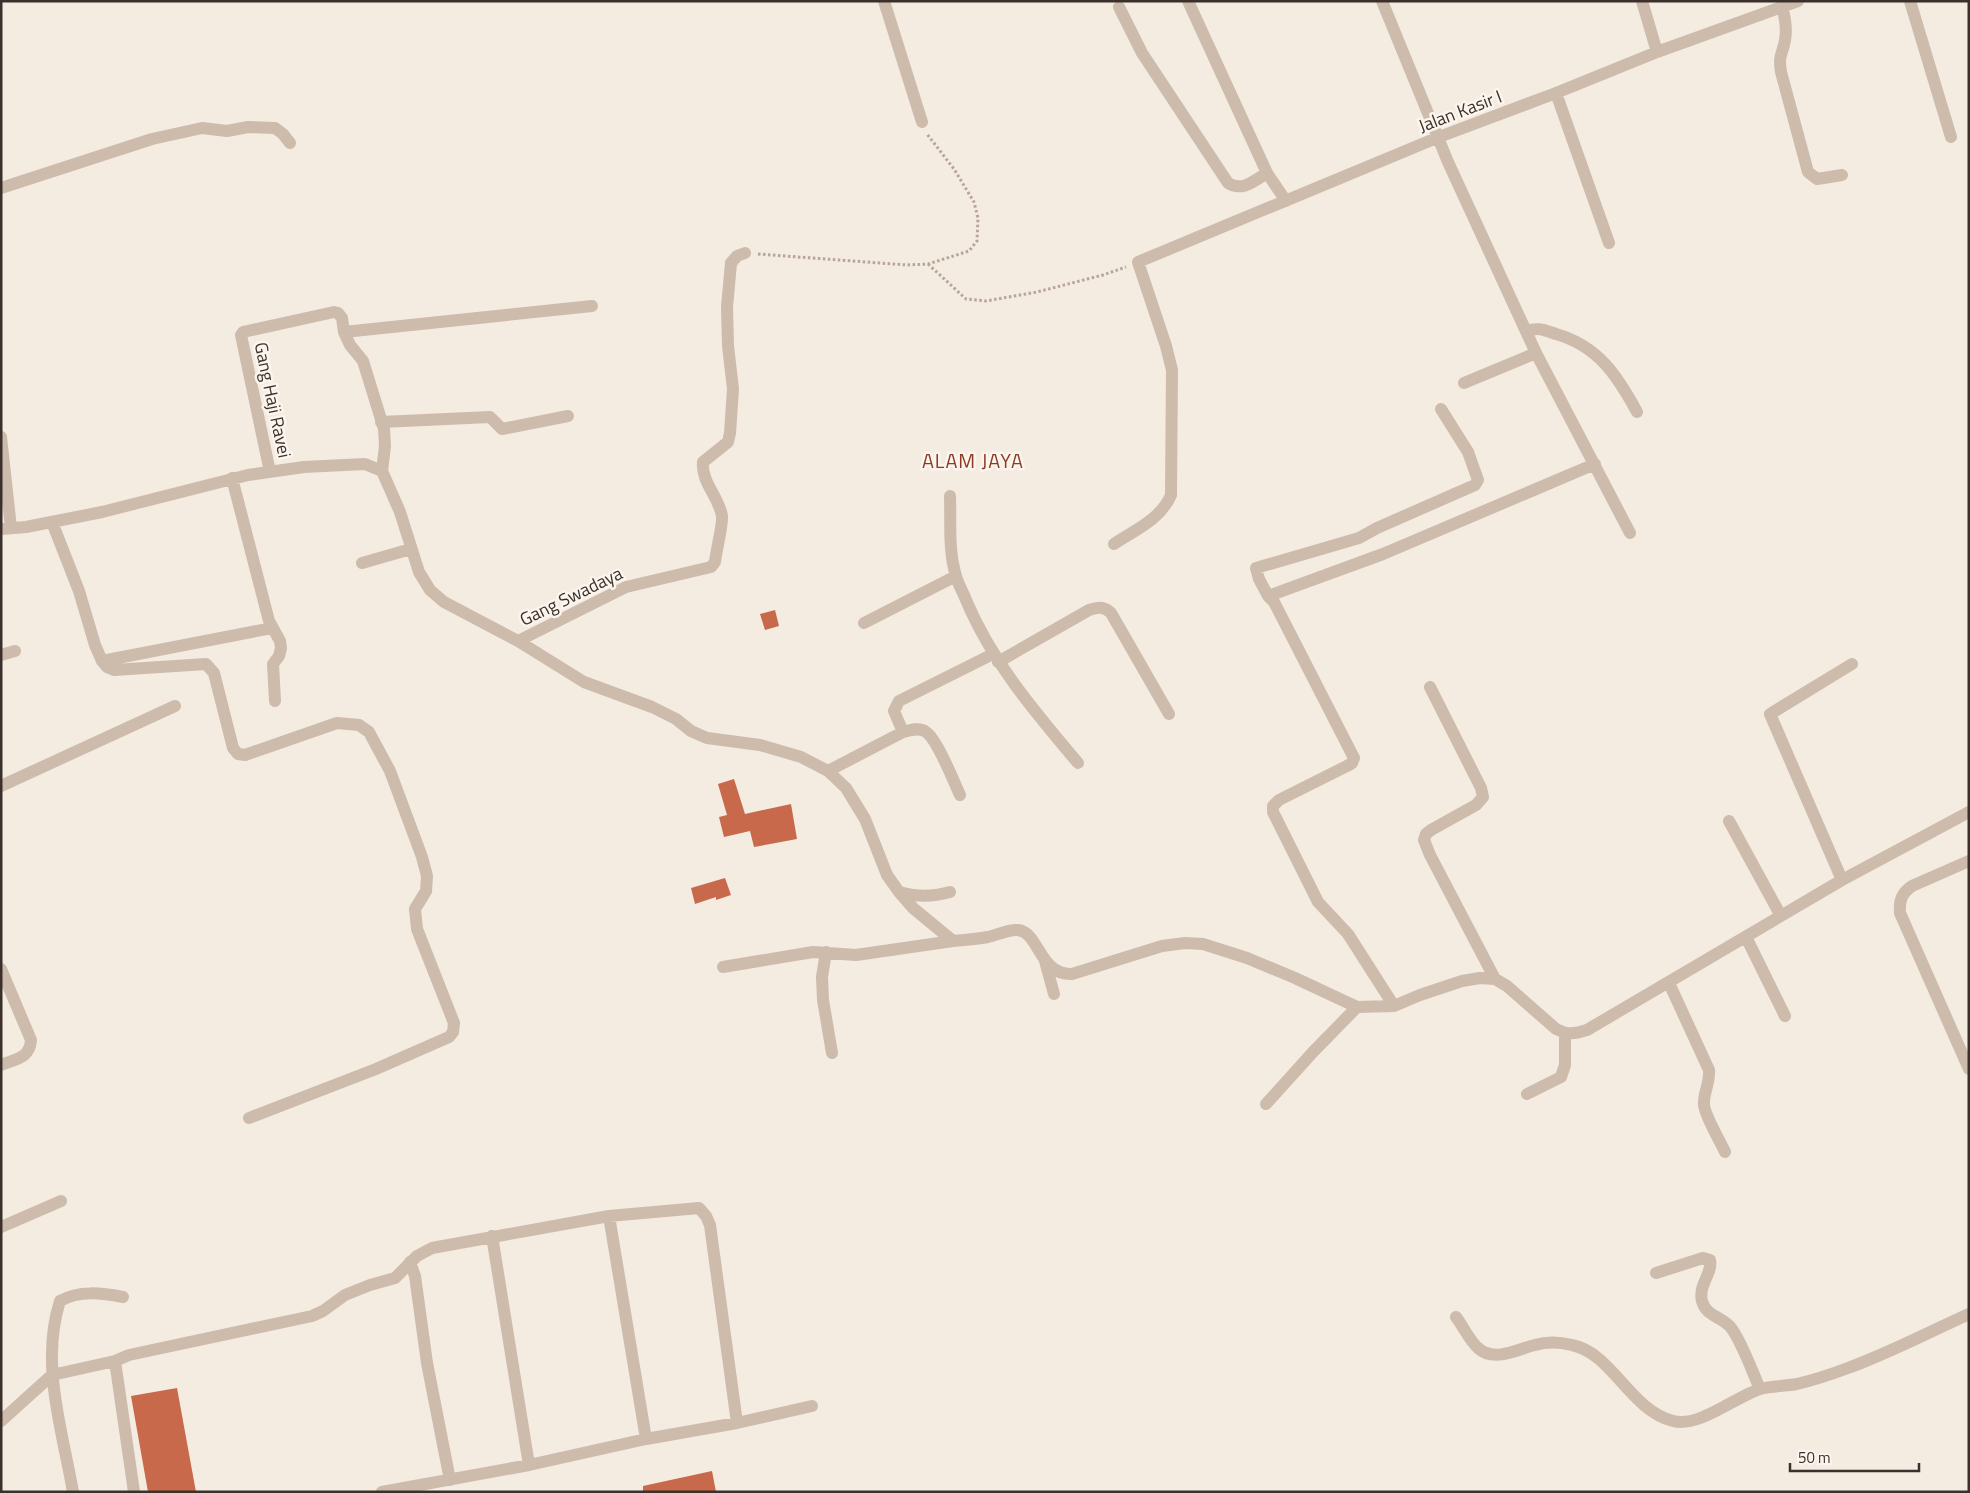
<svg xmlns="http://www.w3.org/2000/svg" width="1970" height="1493" font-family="'Titillium Web',sans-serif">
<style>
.building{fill:#c8694b}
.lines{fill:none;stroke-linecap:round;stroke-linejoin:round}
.path{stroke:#b9a596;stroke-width:3;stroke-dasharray:2.5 2.5;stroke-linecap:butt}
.minor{stroke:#cdbbac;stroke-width:12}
.labels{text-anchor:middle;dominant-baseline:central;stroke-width:5;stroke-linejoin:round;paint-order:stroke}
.street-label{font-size:18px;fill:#3b302b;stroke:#fbf5ee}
.quarter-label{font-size:20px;letter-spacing:1px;fill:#8c3b22;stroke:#fbf5ee}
</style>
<rect width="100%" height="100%" fill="#f4ebe1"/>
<!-- building -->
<path class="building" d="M 775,610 L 779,626 L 765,630 L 760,614 Z
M 734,779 L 745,814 L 791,804 L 797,839 L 754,847 L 750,831 L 724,837 L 719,817 L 727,815 L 718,784 Z
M 725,878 L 731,895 L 716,900 L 716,897 L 695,904 L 691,888 Z
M 177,1388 L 196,1492 L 148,1492 L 131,1396 Z
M 712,1471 L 716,1492 L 643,1492 L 643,1486 Z"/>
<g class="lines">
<!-- path -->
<path class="path" d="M 758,254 L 907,265 L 928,264 L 969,251 L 977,241 L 978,218 L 974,202 L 954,169 L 927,134
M 928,264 L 966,299 L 986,301 L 1037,292 L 1103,275 L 1126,267"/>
<!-- minor -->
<path class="minor" d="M 884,1 L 922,122
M 1188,1 L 1267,173 L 1286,201
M 1382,1 L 1448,162 L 1536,353 L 1630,533
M 1642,1 L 1657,52
M 1910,1 L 1951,137
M 1119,7 L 1142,53 L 1228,183 C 1242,192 1254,181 1267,173
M 1782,7 C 1785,17 1787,29 1785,40 C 1783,54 1778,54 1781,72 L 1808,172 L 1817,179 L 1842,175
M 1556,93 L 1609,243
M 1,188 L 152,139 L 202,128 L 227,131 L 248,127 L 275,128 L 283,134 L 290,143
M 1527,331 C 1539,327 1544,330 1556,334 C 1598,346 1617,375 1637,412
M 344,332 L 592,306
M 1464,383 L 1536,353
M 381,422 L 490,417 L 502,429 L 568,416
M 1,437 L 11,528
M 270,472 L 241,335 L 243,332 L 334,312 L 338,313 L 342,318 L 344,332 L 350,345 L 363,361 L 384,429 L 385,446 L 382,471
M 232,478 L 269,621 L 280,641 L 281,648 L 279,656 L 273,664 L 275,701
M 950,496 C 951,522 948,550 956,576 C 958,584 963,592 966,600 C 992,662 1035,712 1078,763
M 52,522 L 79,591 L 95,645 L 102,661 L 107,667 L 114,670 L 206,664 L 214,673 L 233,748 L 238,754 L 245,755 L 337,723 L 359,725 L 369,732 L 390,771 L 422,857 L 427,876 L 426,891 L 415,909 L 417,929 L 454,1023 L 453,1032 L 449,1037 L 376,1069 L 249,1118
M 1,529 L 26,527 L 102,512 L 248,475 L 304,467 L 365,464 L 382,471 L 400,512 L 419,572 L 430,590 L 444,602 L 518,641 L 584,682 L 652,707 L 676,719 L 691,731 L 707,738 L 760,745 L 801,757 L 828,771 L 846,788 L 865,819 L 887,875 L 899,892 L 913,908 L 953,941 C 965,940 977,939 988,937 C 997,935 1009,929 1018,930 C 1039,932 1039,975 1072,974 L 1162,946 L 1185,943 L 1203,944 L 1247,958 L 1295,978 L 1357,1007 L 1394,1006 L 1420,995 L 1462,981 L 1480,978 L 1495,979 L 1507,986 L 1556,1029 C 1568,1035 1574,1034 1587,1030 L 1842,880 L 1969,812
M 1114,544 C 1135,530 1161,519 1171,495 L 1172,370 L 1166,346 L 1138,262 L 1439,137 L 1556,93 L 1657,52 L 1798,1
M 362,563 L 411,549
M 1268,596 L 1259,579 L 1256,568 L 1359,538 L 1377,528 L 1475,485 L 1478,480 L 1468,452 L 1441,409
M 864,623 L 956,576
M 518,641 L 626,587 L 711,567 L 715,562 C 716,551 723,525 722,516 C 719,497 701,482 703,462 L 728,442 L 730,433 L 733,389 L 728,346 L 727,307 L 731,263 L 737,256 L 745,253
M 1,655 L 15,651
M 102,661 L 272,628
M 998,662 L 1089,610 C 1098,607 1104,606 1111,613 L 1169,714
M 1430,687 L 1481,788 L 1483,797 L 1476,805 L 1431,830 L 1426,834 L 1424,840 L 1430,855 L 1495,979
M 903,732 L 894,711 L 899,701 L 993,654
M 828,771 L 903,732 C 910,730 920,727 926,732 C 937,739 954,782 960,795
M 1,786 L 175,706
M 1729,821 L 1781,916
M 1969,861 L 1912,886 C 1902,893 1899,900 1900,913 L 1969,1069
M 1842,880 L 1770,714 L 1852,664
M 899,892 C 918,897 931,897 950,892
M 1746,937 L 1785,1016
M 826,952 L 822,977 L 823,1000 L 832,1053
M 1045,961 L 1054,994
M 723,967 L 813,952 L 856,955 L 953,941
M 1,969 L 31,1040 C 30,1058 16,1059 1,1065
M 1669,983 L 1709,1070 C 1710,1084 1703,1093 1704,1105 C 1705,1116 1720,1141 1725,1152
M 1394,1006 L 1348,934 L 1318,902 L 1273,812 L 1273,806 L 1279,800 L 1347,766 L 1352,763 L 1354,758 L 1274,602 L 1268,596 L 1383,554 L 1595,464
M 1527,1094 L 1561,1077 L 1565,1065 L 1565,1033
M 1266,1104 L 1313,1052 L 1357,1007
M 609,1216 L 646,1439
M 1,1227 L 61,1201
M 492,1236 L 529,1465
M 410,1262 L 415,1276 L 427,1363 L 450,1480
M 1656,1273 L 1703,1258 L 1710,1260 C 1713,1273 1698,1285 1702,1301 C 1706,1317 1724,1317 1732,1329 C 1743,1345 1752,1371 1760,1389
M 1456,1317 C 1463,1326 1469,1340 1478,1348 C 1494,1363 1518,1349 1535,1345 C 1548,1341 1560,1342 1572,1345 C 1612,1353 1630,1410 1673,1421 C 1699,1428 1735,1397 1760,1389 C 1772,1386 1785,1386 1797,1384 C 1814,1380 1832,1374 1848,1368 C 1889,1353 1929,1332 1969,1314
M 115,1361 L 134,1492
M 1,1421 L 52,1375 L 115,1361 L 129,1355 L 312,1316 L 323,1311 L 345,1295 L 370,1285 L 395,1278 L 417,1256 L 432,1248 L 609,1216 L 699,1208 L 706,1216 L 710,1225 L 737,1423
M 73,1492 C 62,1429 40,1363 60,1301 C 79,1290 102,1293 123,1297
M 382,1492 L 529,1465 L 646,1439 L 737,1423 L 812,1406"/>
</g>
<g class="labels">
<!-- street labels -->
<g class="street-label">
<text transform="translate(1460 111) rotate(-21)">Jalan Kasir I</text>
<text transform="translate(273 400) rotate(78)">Gang Haji Ravei</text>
<text transform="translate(571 596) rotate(-26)">Gang Swadaya</text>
</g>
<!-- quarter labels -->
<g class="quarter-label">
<text x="973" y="460">ALAM JAYA</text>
</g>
</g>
<!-- border -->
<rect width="1970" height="1493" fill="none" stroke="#3b302b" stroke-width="5"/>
<!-- scale -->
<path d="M1790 1463v8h129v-8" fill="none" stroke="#3b302b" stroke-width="2.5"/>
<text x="1798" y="1463" font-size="15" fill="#3b302b" stroke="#fbf5ee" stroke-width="4" paint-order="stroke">50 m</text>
</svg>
